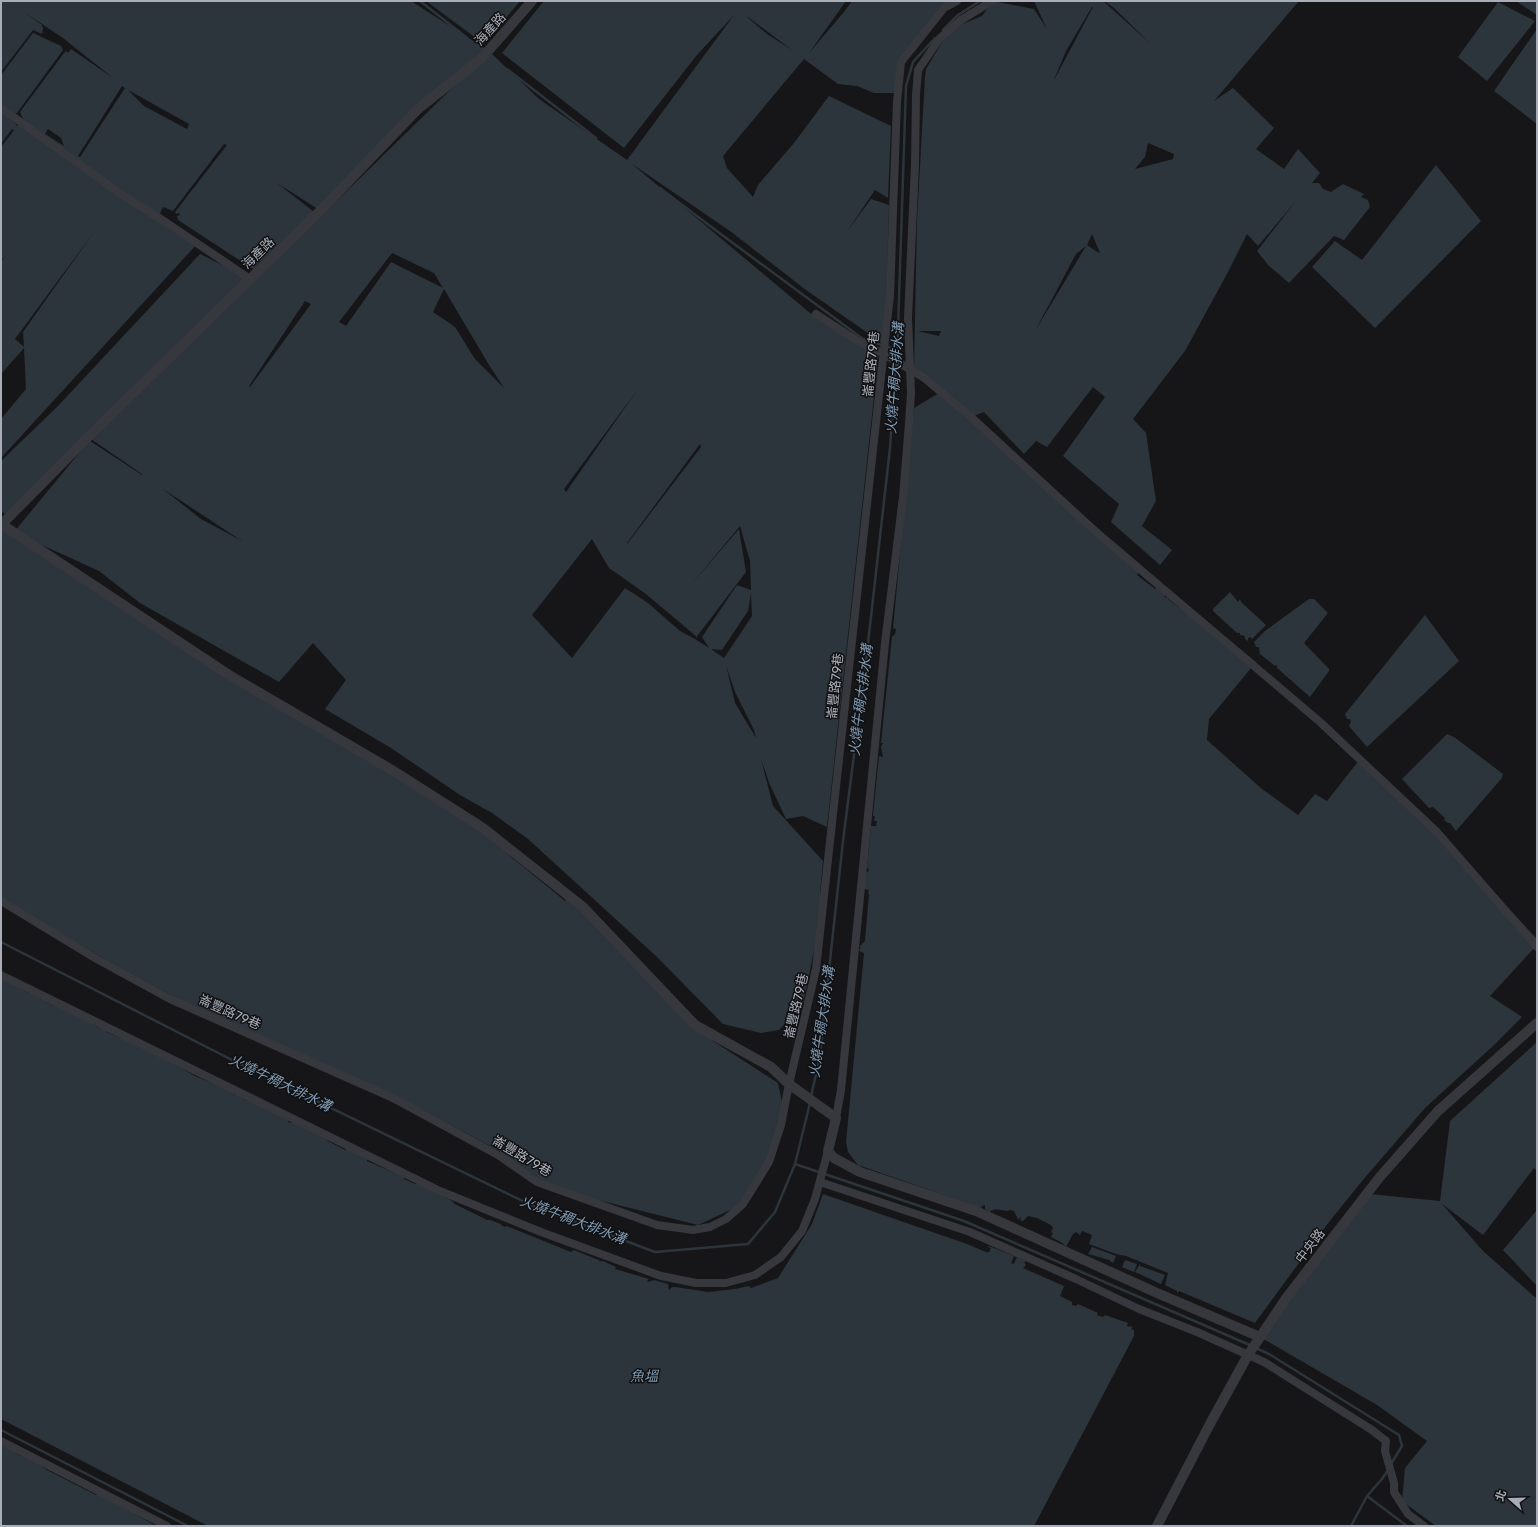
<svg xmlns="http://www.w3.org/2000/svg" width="1538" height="1527" font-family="Rubik,'Noto Sans TC',sans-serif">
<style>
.water{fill:#2c353c;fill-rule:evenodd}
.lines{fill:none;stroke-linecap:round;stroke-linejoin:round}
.stream{stroke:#2c353c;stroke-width:2.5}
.minor{stroke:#37383d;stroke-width:8}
.tertiary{stroke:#37383d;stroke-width:10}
.labels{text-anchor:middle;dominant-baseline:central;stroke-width:3;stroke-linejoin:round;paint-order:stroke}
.street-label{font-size:13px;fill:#a8adb8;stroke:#111113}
.water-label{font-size:14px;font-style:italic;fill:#7f9bb3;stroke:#111113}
</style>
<rect width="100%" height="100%" fill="#161618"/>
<!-- water -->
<path class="water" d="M 1,1 L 411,1 L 489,51 L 539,99 L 627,160 L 734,15 L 697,55 L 624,148 L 502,53 L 544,1 L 846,1 L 809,53 L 844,12 L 852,1 L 957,1 L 944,8 L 904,58 L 897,93 L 874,93 L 857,86 L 838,84 L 804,59 L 723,156 L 727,168 L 753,197 L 758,185 L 794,143 L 829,96 L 891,126 L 888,198 L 875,190 L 846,233 L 871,199 L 889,205 L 885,345 L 806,290 L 730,231 L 632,164 L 810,313 L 879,351 L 827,827 L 803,816 L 786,819 L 770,785 L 761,759 L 773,806 L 823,861 L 820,893 L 825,897 L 803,1004 L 779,1030 L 761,1033 L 723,1024 L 656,956 L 528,839 L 492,813 L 460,795 L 391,748 L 325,709 L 346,680 L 313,643 L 279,682 L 140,603 L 99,571 L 18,534 L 212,664 L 453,809 L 565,901 L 571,893 L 636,958 L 713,1041 L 778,1083 L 784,1112 L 764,1174 L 741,1205 L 698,1225 L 598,1200 L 535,1179 L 498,1150 L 415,1106 L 182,1001 L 110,962 L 1,898 L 1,523 L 14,532 L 85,446 L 11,519 L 1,511 L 1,461 L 57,407 L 200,254 L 250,279 L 318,219 L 484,57 L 424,106 L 321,211 L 277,183 L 314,212 L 253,269 L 178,220 L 177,216 L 180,215 L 179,213 L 176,214 L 175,212 L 227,145 L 224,144 L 173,211 L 163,207 L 159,215 L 129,194 L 197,244 L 1,458 L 1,419 L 26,389 L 24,348 L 1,374 L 1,262 L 7,254 L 1,261 L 1,147 L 14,130 L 12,129 L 1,144 L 1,112 L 15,123 L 17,126 L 23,119 L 20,112 L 64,53 L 66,51 L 68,53 L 71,49 L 113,78 L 63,38 L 24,12 L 42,25 L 43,29 L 42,34 L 33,30 L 1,72 ZM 747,17 L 748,17 L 792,50 L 767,34 ZM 122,86 L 125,88 L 80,157 L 78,156 ZM 128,90 L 189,124 L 187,129 L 144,106 ZM 48,129 L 61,138 L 64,146 L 45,134 ZM 94,232 L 23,332 L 24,347 L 15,339 ZM 392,253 L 434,273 L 443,288 L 391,262 L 346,326 L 339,322 ZM 444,289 L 489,365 L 504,388 L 475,359 L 455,327 L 433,312 ZM 305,301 L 311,304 L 250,387 L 249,386 ZM 638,389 L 566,492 L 564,489 ZM 91,439 L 142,474 L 142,475 L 90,441 ZM 700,444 L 701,447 L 627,544 L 627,543 ZM 163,489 L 242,541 L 201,519 ZM 740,526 L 750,561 L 751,590 L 737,585 L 702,637 L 709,648 L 695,639 L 746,572 L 739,529 L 691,585 ZM 592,539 L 609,568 L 646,594 L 697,637 L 695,639 L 680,631 L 648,603 L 625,588 L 572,658 L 532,615 ZM 751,593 L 752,616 L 724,658 L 711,649 L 722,650 L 748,611 ZM 726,665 L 735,692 L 754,730 L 756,738 L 735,703 Z
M 426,1 L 520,1 L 484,44 Z
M 993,1 L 1034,9 L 1047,29 L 1034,1 L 1103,1 L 1151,44 L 1114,8 L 1104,1 L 1299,1 L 1214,101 L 1233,88 L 1274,128 L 1256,149 L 1284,169 L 1298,149 L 1320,173 L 1312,183 L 1319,183 L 1323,189 L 1331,192 L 1343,184 L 1364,194 L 1361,197 L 1368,200 L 1370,207 L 1344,240 L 1334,236 L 1289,283 L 1269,266 L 1257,251 L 1296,201 L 1258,246 L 1247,234 L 1228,272 L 1185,351 L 1133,419 L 1146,433 L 1156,501 L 1142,526 L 1172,550 L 1160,565 L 1111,522 L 1119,504 L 1063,456 L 1105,397 L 1093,387 L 1047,447 L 1036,441 L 1024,454 L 984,412 L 971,417 L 914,371 L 917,220 L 925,77 L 926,69 L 950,29 L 982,16 ZM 1092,7 L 1093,7 L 1053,82 L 1066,51 ZM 1148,143 L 1174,154 L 1173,159 L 1135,169 L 1145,157 ZM 1092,234 L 1100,253 L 1099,253 L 1087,245 ZM 1086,246 L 1035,331 L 1076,254 ZM 918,331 L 941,331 L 939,336 Z
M 1516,1 L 1537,1 L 1537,15 Z
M 1498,2 L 1535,21 L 1487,81 L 1458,57 Z
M 1537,29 L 1537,124 L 1494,91 Z
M 33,33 L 61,46 L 63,50 L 17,113 L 14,114 L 1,104 L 1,75 Z
M 1436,165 L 1481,221 L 1375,328 L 1312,267 L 1335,241 L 1362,260 Z
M 939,393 L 1142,566 L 1137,575 L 1155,589 L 1157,588 L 1166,595 L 1164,596 L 1166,598 L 1169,597 L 1168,599 L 1179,608 L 1186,605 L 1256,662 L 1209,719 L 1207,740 L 1262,789 L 1298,815 L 1315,794 L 1327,801 L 1360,759 L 1424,817 L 1537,939 L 1537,945 L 1490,996 L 1522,1017 L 1493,1046 L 1425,1108 L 1362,1181 L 1329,1222 L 1255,1323 L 1179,1291 L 1177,1293 L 1177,1291 L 1165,1285 L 1168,1273 L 1126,1256 L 1116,1254 L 1089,1244 L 1092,1235 L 1082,1231 L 1080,1235 L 1076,1232 L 1073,1234 L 1066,1247 C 1063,1242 1058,1241 1051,1237 L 1053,1233 L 1051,1232 L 1053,1228 L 1051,1225 L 1037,1218 L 1028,1216 L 1023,1221 L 1020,1220 L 1021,1217 L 1018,1219 L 1014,1211 L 1011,1210 C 1003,1213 999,1206 989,1212 L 985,1209 L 985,1205 L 982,1206 L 981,1208 L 858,1165 L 848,1152 L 846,1142 L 864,953 L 859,951 L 860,948 L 861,949 L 860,946 L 865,941 L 869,894 L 868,893 L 869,890 L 864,889 L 866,872 L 868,872 L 869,869 L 867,868 L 871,826 L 876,826 L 877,821 L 874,821 L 875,816 L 873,816 L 879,756 L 883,757 L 881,747 L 883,743 L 881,743 L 892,637 L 895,634 L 896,629 L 893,628 L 914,408 Z
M 1230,592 L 1238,602 L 1240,599 L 1241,602 L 1266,625 L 1252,639 L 1250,637 L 1248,638 L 1248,641 L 1245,639 L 1245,636 L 1240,635 L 1240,633 L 1237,633 L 1213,611 L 1213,609 Z
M 1309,599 L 1314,599 L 1328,613 L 1304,643 L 1329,669 L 1329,671 L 1310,697 L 1277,668 L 1277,665 L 1275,666 L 1260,654 L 1259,647 L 1256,647 L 1254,642 L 1265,631 Z
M 1425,615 L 1459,661 L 1367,747 L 1349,726 L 1351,722 L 1350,719 L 1347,719 L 1345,714 Z
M 1447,734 L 1454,737 L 1503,774 L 1502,778 L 1456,831 L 1450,823 L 1448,823 L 1444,820 L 1445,818 L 1433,807 L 1429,808 L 1402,779 Z
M 1,975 L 19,988 L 28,993 L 31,991 L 45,1001 L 55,1006 L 58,1004 L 99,1028 L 102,1027 L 107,1032 L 120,1038 L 124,1036 L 197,1077 L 236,1093 L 233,1094 L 235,1095 L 238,1093 L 246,1097 L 242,1098 L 247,1101 L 250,1098 L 280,1115 L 278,1116 L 282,1115 L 289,1119 L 288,1122 L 291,1123 L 292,1121 L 325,1138 L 323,1139 L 327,1139 L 326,1140 L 345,1150 L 346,1148 L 367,1158 L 367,1161 L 404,1177 L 404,1179 L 415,1184 L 417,1183 L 454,1202 L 453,1203 L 487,1220 L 490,1220 L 501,1224 L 501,1225 L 505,1227 L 507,1226 L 571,1252 L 574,1250 L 601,1261 L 599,1262 L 603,1261 L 616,1267 L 615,1269 L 649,1279 L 647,1281 L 648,1282 L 654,1280 L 668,1284 L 669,1290 L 672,1287 L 675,1287 L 708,1292 L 735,1289 L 749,1286 L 751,1288 L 778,1278 L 812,1224 L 823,1194 L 967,1244 L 986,1252 L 989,1252 L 991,1248 L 988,1247 L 989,1246 L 1014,1256 L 1011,1263 L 1014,1264 L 1017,1257 L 1027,1261 L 1024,1262 L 1026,1265 L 1023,1268 L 1064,1286 L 1060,1296 L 1072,1302 L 1072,1305 L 1076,1306 L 1078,1304 L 1098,1313 L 1097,1315 L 1103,1317 L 1105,1315 L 1128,1323 L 1127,1326 L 1133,1327 L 1131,1329 L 1134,1330 L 1134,1336 L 1034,1526 L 208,1526 L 1,1419 Z
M 1537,1042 L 1537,1171 L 1534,1168 L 1483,1235 L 1442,1204 L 1483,1251 L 1537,1299 L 1537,1526 L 1436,1526 L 1402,1501 L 1405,1468 L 1427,1441 L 1377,1405 L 1260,1337 L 1369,1194 L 1440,1201 L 1450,1121 Z
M 1537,1210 L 1537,1286 L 1503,1250 Z
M 1092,1247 L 1116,1256 L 1113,1263 L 1109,1260 L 1088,1254 Z
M 1125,1260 L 1137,1264 L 1134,1272 L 1122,1267 Z
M 1140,1264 L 1140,1266 L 1165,1275 L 1161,1284 L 1135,1272 Z
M 1,1444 L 18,1452 L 17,1454 L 19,1455 L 19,1453 L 19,1455 L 37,1462 L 37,1464 L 38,1464 L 47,1470 L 96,1495 L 99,1493 L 156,1526 L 1,1526 Z"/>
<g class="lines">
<!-- stream -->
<path class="stream" d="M 420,1 L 466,37
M 943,30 L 958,15 L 980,1
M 507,69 L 596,138
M 660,188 L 722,235 L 863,339 L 898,350
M 897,359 L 906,86 L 913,62 L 935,38
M 1,942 L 236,1062 L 533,1206 L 655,1252 L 748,1244 L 775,1212 L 795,1164 L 810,1103
M 811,1096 L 819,1062 L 843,841 L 866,661 L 890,448 L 896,364
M 795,1164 L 964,1221 L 1252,1346
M 1256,1348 L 1269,1354 L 1399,1435 L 1402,1446 L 1391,1464
M 1,1430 L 188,1526
M 1367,1496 L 1407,1526
M 1351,1526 L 1367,1496 L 1382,1479 L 1388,1470"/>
<!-- minor -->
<path class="minor" d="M 1,108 L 118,192 L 167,223 L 250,279
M 816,314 L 856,340 L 884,354 L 923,377 L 971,417 L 1096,532 L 1320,722 L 1437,832 L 1537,947
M 1,901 L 95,958 L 170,999 L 393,1098 L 498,1155 L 537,1182 L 657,1225 L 693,1230 L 710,1227 L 726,1219 L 743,1204 L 769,1162 L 781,1125 L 789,1084 L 816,969 L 890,295 L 897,102 L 901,62 L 944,8 L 957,1
M 1,975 L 440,1191 L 541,1232 L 661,1276 L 696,1283 L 726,1283 L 755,1275 L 781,1257 L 802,1231 L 815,1199 L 828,1151
M 836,1118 L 841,1090 L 885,643 L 903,497 L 909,423 L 911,393 L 908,318 L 915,165 L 916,95 L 918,70 L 940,38 L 961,20 L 992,1
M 820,1182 L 970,1232 L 1076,1279 L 1139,1309 L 1197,1332 L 1264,1362 L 1372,1430 L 1386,1441 L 1385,1451 L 1394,1483 L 1394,1492 L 1408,1514 L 1424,1526
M 1,1441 L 167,1526"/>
<!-- tertiary -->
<path class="tertiary" d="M 1,524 L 229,675 L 392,770 L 483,828 L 583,907 L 695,1025 L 771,1067 L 789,1084 L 836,1118 L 828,1151 L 834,1158 L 860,1172 L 976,1211 L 1157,1293 L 1260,1337
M 2,524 L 88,437 L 320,211 L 418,109 L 482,58 L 532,1
M 1157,1526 L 1211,1422 L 1248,1355 L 1287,1297 L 1379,1178 L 1438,1111 L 1537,1023"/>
</g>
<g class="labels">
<!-- street labels -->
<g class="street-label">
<text transform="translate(490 29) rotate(-48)">海產路</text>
<text transform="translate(258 253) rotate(-44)">海產路</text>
<text transform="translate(871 364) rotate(-84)">崙豐路79巷</text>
<text transform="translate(835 686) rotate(-84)">崙豐路79巷</text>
<text transform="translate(796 1006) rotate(-77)">崙豐路79巷</text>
<text transform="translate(230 1012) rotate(24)">崙豐路79巷</text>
<text transform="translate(522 1156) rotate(31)">崙豐路79巷</text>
<text transform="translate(1310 1246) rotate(-53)">中央路</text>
</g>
<!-- water labels -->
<g class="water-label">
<text transform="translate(895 378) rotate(-86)">火燒牛稠大排水溝</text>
<text transform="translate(861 700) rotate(-83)">火燒牛稠大排水溝</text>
<text transform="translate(822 1022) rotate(-82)">火燒牛稠大排水溝</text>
<text transform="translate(280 1083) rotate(26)">火燒牛稠大排水溝</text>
<text transform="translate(573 1220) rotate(21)">火燒牛稠大排水溝</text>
<text x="644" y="1376">魚塭</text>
</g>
</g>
<!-- border -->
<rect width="1538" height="1527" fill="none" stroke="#a8adb8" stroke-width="4"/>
<!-- north arrow -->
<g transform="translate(1510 1499) rotate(290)" stroke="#111113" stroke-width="3" paint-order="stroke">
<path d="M0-3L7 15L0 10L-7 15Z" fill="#a8adb8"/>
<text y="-6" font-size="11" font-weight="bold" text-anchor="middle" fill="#a8adb8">北</text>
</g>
</svg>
